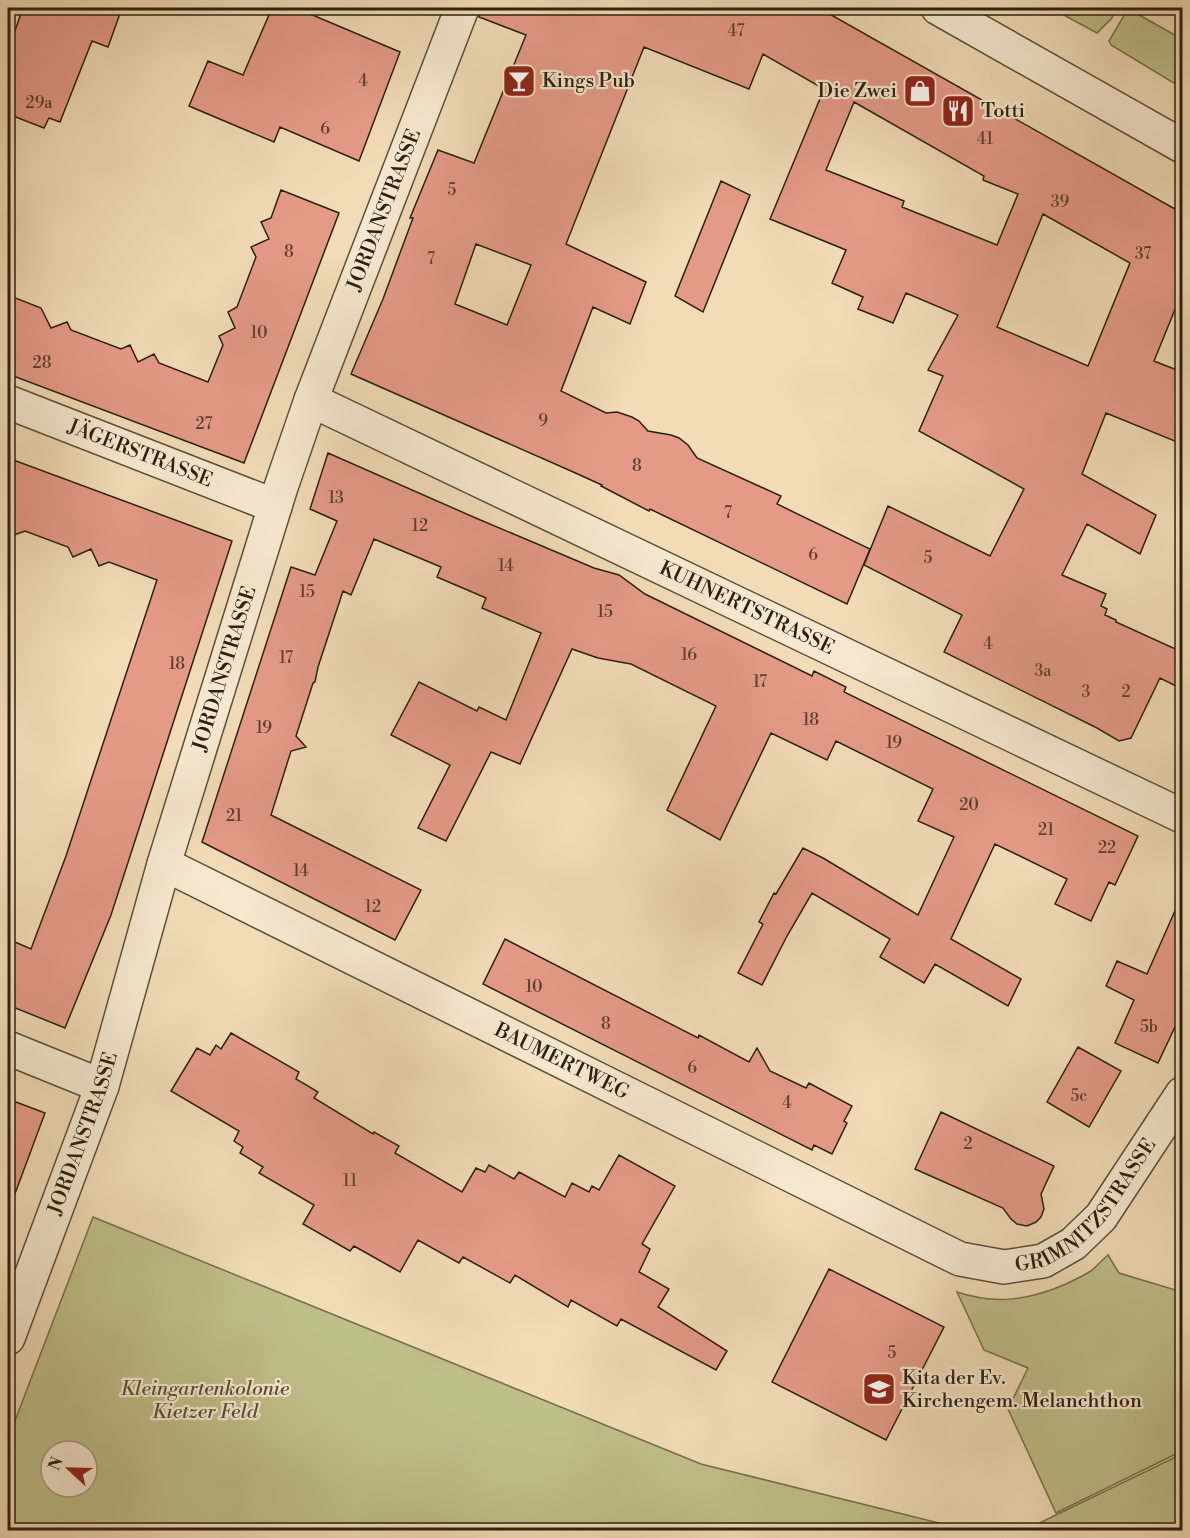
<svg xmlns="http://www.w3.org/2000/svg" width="1190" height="1538" font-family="'Libre Bodoni',serif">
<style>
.green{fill:#bfbf8a;stroke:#76704d;stroke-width:1.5;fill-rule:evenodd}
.building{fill:#e59a88;stroke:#2c2010;stroke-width:1.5;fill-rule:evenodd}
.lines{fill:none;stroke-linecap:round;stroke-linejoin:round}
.minor-casing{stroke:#5d4f3a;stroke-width:36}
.tertiary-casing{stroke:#5d4f3a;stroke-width:36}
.minor{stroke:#f6e8d0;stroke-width:33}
.tertiary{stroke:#f6e8d0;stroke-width:33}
.labels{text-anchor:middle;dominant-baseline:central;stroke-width:4.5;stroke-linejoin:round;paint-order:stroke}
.number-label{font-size:16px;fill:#5a3e2e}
.poi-label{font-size:20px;fill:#2c2010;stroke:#f6e8d0;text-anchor:start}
.street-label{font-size:20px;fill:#2c2010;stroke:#f6e8d0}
.park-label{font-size:20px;font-style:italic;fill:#585035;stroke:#f6e8d0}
</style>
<rect width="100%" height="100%" fill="#f1dcb7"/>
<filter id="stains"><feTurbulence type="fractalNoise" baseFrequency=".00333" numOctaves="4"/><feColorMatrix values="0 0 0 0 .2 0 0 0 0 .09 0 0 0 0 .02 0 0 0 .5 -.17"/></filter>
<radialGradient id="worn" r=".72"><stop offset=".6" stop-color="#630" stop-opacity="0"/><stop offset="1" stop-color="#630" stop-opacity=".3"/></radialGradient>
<!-- green -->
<path class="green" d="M 1051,8 L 1115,8 L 1112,18 L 1097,33 Z
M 1132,11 L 1182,39 L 1182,88 L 1111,45 L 1109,41 L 1126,12 Z
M 93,1217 L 701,1464 L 967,1530 L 8,1530 L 8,1439 ZM 51,1451 L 87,1451 L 87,1487 L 51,1487 Z
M 1108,1255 L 1119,1273 L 1182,1292 L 1182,1451 L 1056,1513 L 1008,1409 L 1028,1368 L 984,1350 L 957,1292 C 996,1305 1029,1300 1066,1284 C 1074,1280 1083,1276 1091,1271 C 1097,1266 1102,1260 1108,1255 Z
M 1182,1454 L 1182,1530 L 1025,1530 Z"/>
<!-- building -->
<path class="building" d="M 23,8 L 122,8 L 108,47 L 92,41 L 60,122 L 49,118 L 44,128 L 8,114 L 8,50 Z
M 272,8 L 296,8 L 400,52 L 359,161 L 280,127 L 274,142 L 189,106 L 208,61 L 243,75 Z
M 480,8 L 819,8 L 1182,213 L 1182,292 L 1154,361 L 1182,372 L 1182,444 L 1106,413 L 1082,474 L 1156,515 L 1140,554 L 1087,524 L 1062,575 L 1106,594 L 1101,606 L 1107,609 L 1105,615 L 1116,620 L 1116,622 L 1182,652 L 1182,689 L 1160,678 L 1131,738 L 1119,741 L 1097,728 L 944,652 L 962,615 L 864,565 L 888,506 L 990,556 L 1024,489 L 919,431 L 943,376 L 928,370 L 958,315 L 906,293 L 893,323 L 858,309 L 863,297 L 832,283 L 846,250 L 770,219 L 824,89 L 763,54 L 749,89 L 644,47 L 566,244 L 646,282 L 630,324 L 593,307 L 561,391 L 606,413 L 617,412 L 632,417 L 639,421 L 648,431 L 671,435 L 679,438 L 688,445 L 697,458 L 781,496 L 777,504 L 870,549 L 847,604 L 650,509 L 649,511 L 601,486 L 602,485 L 571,471 L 351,374 L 383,299 L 413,218 L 410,218 L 438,150 L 474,163 L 526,35 L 479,17 ZM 854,102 L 984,176 L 983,180 L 1018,194 L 997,245 L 902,207 L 904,201 L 826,170 ZM 1043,214 L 1130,263 L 1088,366 L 997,327 ZM 476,244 L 531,265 L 507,325 L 455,304 Z
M 721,181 L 750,195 L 703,312 L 675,296 Z
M 281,190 L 339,213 L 244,463 L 8,374 L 8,295 L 41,308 L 51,328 L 67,322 L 71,330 L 121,349 L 130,345 L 138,362 L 154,354 L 159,363 L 208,382 L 223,345 L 219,336 L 235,328 L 228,312 L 237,307 L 256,257 L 251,247 L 269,239 L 261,222 L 271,218 Z
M 328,453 L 478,519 L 594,568 L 619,575 L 645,594 L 812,676 L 814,671 L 846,687 L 844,692 L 1138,836 L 1115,885 L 1109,882 L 1091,921 L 1055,904 L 1067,879 L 995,844 L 951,939 L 1021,979 L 1008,1006 L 935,964 L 924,983 L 880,957 L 890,939 L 812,893 L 787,936 L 762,985 L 738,973 L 763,924 L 759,922 L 774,893 L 776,894 L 803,848 L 823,858 L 918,915 L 954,837 L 918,821 L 933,789 L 836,741 L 827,760 L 771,733 L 720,840 L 667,810 L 716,706 L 631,664 L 598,658 L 572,649 L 520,764 L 491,752 L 446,841 L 418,828 L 450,765 L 391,735 L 419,682 L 477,711 L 479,707 L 506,720 L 541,633 L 482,608 L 486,598 L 437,577 L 441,567 L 374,539 L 351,595 L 343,591 L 318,667 L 315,682 L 313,683 L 296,736 L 306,747 L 291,751 L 271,815 L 421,890 L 395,940 L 202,842 L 291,567 L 315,575 L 337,521 L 310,509 Z
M 8,458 L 232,541 L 111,915 L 65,1028 L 8,1005 L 8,939 L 31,949 L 66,856 L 157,580 L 109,562 L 99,566 L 91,549 L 73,557 L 68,547 L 25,531 L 14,535 L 11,525 L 8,524 Z
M 1182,895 L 1182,1012 L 1158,1063 L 1115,1043 L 1134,1000 L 1106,986 L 1117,961 L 1147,974 Z
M 505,939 L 698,1038 L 699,1035 L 749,1062 L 757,1048 L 770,1071 L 806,1088 L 809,1083 L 852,1106 L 844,1121 L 847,1123 L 832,1154 L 814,1145 L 812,1150 L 483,984 Z
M 231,1033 L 299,1072 L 296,1079 L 318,1092 L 314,1098 L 373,1134 L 374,1132 L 399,1146 L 395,1153 L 462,1192 L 476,1168 L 485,1172 L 489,1165 L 514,1179 L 519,1172 L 565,1197 L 572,1183 L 589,1192 L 592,1186 L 599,1190 L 619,1155 L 675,1186 L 642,1244 L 650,1249 L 639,1272 L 669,1289 L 658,1307 L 727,1351 L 716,1370 L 621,1319 L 617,1326 L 571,1300 L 568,1307 L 515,1275 L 510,1283 L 463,1257 L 459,1263 L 418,1240 L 400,1272 L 354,1246 L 350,1251 L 303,1224 L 314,1205 L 259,1173 L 263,1167 L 240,1153 L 243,1147 L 234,1141 L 239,1131 L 171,1091 L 197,1048 L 210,1055 L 216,1045 L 221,1049 Z
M 1078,1047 L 1121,1071 L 1089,1127 L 1047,1102 Z
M 8,1099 L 45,1113 L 10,1207 L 8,1206 Z
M 941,1112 L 1054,1166 L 1041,1194 L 1044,1209 L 1041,1217 L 1036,1222 L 1027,1226 L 1017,1224 L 1011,1219 L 1003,1208 L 915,1169 Z
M 829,1269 L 944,1327 L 886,1440 L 772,1382 Z"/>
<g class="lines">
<!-- minor casing -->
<g class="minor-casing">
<g id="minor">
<path id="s1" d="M 311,400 L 1182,816"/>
<path id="s2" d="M 8,402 L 275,506"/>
<path id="s3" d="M 164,864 L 960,1259 L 1004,1267 L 1043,1261 L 1073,1244 L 1101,1217 L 1182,1094"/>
<path d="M 8,1048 L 102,1086"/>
<path id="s4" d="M 8,1338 L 102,1086 L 164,864 L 281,487 L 311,400 L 462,8"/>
</g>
</g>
<!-- tertiary casing -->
<g class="tertiary-casing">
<path id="tertiary" d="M 938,8 L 1182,146"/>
</g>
<!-- minor -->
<use href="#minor" class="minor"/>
<!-- tertiary -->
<use href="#tertiary" class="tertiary"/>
</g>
<!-- icons -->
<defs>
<g id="bar-square" transform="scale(1.725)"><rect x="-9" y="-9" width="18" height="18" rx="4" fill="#8f2418" stroke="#f6e8d0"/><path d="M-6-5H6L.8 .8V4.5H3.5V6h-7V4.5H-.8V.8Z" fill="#fff"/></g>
<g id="shop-square" transform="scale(1.725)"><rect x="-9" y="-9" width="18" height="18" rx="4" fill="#8f2418" stroke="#f6e8d0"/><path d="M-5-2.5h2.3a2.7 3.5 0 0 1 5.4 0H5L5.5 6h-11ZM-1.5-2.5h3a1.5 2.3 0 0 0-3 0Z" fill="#fff"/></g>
<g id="restaurant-square" transform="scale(1.725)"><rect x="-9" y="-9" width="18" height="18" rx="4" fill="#8f2418" stroke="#f6e8d0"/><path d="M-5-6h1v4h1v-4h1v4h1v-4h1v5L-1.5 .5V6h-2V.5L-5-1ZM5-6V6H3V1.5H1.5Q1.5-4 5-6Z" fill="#fff"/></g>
<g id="school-square" transform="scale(1.725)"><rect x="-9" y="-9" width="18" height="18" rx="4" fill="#8f2418" stroke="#f6e8d0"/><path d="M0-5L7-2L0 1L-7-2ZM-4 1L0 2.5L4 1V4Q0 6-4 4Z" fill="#fff"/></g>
</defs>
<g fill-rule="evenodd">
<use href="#bar-square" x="519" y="81"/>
<use href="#shop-square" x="920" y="91"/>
<use href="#restaurant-square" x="958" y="111"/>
<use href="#school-square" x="879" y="1389"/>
</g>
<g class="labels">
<!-- number labels -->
<g class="number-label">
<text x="736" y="31">47</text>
<text x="363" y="81">4</text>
<text x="39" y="103">29a</text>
<text x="325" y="129">6</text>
<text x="985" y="139">41</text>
<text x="452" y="190">5</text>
<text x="1060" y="202">39</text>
<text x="289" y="252">8</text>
<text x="1143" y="254">37</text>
<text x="431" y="259">7</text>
<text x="259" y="333">10</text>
<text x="42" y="363">28</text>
<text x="543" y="421">9</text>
<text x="204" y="424">27</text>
<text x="637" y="466">8</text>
<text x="336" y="498">13</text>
<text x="728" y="513">7</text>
<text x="420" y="526">12</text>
<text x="813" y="555">6</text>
<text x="928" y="558">5</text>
<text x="506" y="566">14</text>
<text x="307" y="592">15</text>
<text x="605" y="612">15</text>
<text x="988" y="644">4</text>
<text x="689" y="655">16</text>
<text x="286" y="658">17</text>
<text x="177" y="664">18</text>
<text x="1043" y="671">3a</text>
<text x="760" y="682">17</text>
<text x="1086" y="692">3</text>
<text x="1126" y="692">2</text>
<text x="811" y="720">18</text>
<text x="264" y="728">19</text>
<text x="894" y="743">19</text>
<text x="969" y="805">20</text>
<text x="234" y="816">21</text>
<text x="1046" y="830">21</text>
<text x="1107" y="848">22</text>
<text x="301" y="871">14</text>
<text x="373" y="907">12</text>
<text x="534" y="987">10</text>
<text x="606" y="1024">8</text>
<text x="1149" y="1027">5b</text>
<text x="692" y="1068">6</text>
<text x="1079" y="1096">5c</text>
<text x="787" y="1103">4</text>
<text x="968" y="1144">2</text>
<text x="350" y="1181">11</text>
<text x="892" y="1353">5</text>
</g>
<!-- poi labels -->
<g class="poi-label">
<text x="542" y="81">Kings Pub</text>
<text x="897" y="91" text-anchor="end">Die Zwei</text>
<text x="981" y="111">Totti</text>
<text x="902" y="1378">Kita der Ev.<tspan x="902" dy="23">Kirchengem. Melanchthon</tspan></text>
</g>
<!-- street labels -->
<g class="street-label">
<text stroke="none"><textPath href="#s4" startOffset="1190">JORDANSTRASSE</textPath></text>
<text stroke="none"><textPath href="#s2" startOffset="142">JÄGERSTRASSE</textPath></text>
<text stroke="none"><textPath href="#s1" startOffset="483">KUHNERTSTRASSE</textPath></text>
<text stroke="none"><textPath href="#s4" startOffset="704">JORDANSTRASSE</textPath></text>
<text stroke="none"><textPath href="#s3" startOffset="444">BAUMERTWEG</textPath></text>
<text stroke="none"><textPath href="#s4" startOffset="218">JORDANSTRASSE</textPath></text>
<text stroke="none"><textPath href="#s3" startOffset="1041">GRIMNITZSTRASSE</textPath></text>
</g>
<!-- park labels -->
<g class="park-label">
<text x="205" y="1389">Kleingartenkolonie<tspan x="205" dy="23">Kietzer Feld</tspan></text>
</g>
</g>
<!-- margin -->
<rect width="1190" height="1538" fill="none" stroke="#f1dcb7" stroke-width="30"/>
<rect x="9" y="9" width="1172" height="1520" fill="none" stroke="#2c2010" stroke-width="3"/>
<rect x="15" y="15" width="1160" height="1508" fill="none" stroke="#2c2010" stroke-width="1.5"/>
<!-- north arrow -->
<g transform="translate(69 1469) rotate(292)"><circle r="28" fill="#f6e8d0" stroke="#a59883" stroke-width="1.5"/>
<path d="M0-4.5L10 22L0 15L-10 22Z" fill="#8f2418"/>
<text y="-9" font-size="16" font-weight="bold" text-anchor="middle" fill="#2c2010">N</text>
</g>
<rect width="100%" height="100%" filter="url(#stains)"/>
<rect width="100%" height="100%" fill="url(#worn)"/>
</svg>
